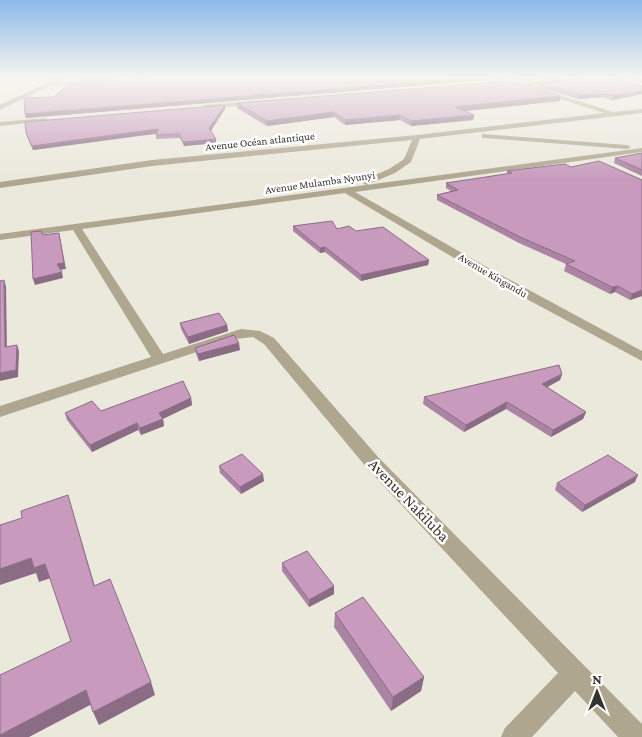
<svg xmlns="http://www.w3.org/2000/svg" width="642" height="737" font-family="'Crimson Pro',serif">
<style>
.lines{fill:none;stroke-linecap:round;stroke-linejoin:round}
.minor{fill:#afa690;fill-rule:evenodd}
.wall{fill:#ab84a3}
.shaded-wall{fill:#8b6c85}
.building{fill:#c79abe;stroke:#8b6c85}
.labels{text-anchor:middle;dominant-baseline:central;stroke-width:5;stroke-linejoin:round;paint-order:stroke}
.far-street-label{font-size:11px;fill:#34332e;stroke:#fff}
.near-street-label{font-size:16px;fill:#34332e;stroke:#fff}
</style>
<rect width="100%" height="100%" fill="#ebe8dc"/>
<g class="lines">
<!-- minor -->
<path class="minor" d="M 583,77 L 598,77 L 521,87 L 508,84 L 484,86 L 481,84 L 508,80 L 521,83 Z
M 614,77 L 642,85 L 642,89 L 612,80 Z
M 57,78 L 62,79 L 58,82 L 114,78 L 117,80 L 50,86 L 0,110 L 0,105 Z
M 541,89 L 613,112 L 642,109 L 642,113 L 420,139 L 411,162 L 395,173 L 366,185 L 642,148 L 642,152 L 355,192 L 499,274 L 642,351 L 642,361 L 491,280 L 345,193 L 82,229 L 163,354 L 241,329 L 260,331 L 274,338 L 379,458 L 642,724 L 642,737 L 618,737 L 575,691 L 532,737 L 501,737 L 505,728 L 558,673 L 367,468 L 264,344 L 253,337 L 236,339 L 0,417 L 0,406 L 151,357 L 73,230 L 0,240 L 0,234 L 366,185 L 362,182 L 363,180 L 389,169 L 404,159 L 412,140 L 152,166 L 0,188 L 0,182 L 152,160 L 417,135 L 604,113 L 539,92 Z
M 257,101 L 259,102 L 259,104 L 205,109 L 202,107 L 205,105 Z
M 45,118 L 47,119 L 47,121 L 0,126 L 0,122 Z
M 482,134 L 627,145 L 631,147 L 627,149 L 485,138 L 482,138 Z"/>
</g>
<!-- wall -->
<path class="wall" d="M 157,77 L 567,77 L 521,81 L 497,79 L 26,118 L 25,114 L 54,97 Z
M 616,77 L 642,77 L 642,83 Z
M 538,83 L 642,87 L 642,94 L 612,100 L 602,97 L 578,99 L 538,87 Z
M 561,96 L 560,101 L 465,111 L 474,115 L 473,120 L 411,126 L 400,120 L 345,125 L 334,117 L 267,126 L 237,108 L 237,103 Z
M 225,105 L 225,109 L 211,131 L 216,143 L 184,146 L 180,138 L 156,139 L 156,134 L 33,150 L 27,137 L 26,133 Z
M 642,153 L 642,176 L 614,163 L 615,158 Z
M 565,164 L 642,296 L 630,300 L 615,292 L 610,294 L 564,271 L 566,264 L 519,243 L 437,200 L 437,195 L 451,191 L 446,188 L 446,183 L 507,174 L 507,171 Z
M 293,226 L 337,229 L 356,231 L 429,260 L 428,265 L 361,281 L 325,252 L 320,253 L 293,231 Z
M 180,323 L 227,325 L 228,331 L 189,344 L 181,329 Z
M 195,348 L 240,350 L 199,361 L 196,354 Z
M 562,374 L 560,380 L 547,387 L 586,412 L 583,419 L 551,437 L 506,409 L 464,432 L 423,404 L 424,397 Z
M 191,398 L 192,405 L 163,419 L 164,426 L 141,435 L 138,430 L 92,452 L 67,420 L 65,413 L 101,411 Z
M 219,466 L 264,481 L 241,494 L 220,473 Z
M 635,482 L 582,512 L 555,490 L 557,483 Z
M 282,563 L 334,594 L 309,607 L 282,571 Z
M 335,613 L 424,677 L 421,691 L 391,711 L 334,627 Z"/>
<!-- shaded-wall -->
<path class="shaded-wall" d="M 83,77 L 121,77 L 83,79 Z
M 484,77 L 497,77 L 497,79 L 26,118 L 25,114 Z
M 531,77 L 567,77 L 521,81 L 522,78 Z
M 642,91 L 642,94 L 612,100 L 613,96 Z
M 602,94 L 602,97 L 578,99 L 579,95 Z
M 561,96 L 560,101 L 455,112 L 455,107 Z
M 225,105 L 225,109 L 209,133 L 209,128 Z
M 334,112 L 334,117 L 267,126 L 267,121 Z
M 400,115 L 400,120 L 345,125 L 345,120 Z
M 474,115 L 473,120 L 411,126 L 411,121 Z
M 158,129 L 158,133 L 33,150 L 32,146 Z
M 216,139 L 216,143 L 184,146 L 183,142 Z
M 59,233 L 66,269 L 59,270 L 57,264 Z
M 325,247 L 325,252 L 320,253 L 320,248 Z
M 429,260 L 428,265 L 361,281 L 361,275 Z
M 62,272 L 63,278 L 35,285 L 33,279 Z
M 4,280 L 6,286 L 7,353 L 5,347 Z
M 618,286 L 615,292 L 610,294 L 612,287 Z
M 642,290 L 642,296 L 630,300 L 632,294 Z
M 227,325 L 228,331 L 189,344 L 188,337 Z
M 239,343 L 240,350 L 199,361 L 198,354 Z
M 17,345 L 19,351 L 18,377 L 0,381 L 0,373 Z
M 562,374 L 560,380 L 540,391 L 542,384 Z
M 191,398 L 192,405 L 160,420 L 159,413 Z
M 507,402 L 506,409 L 464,432 L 466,425 Z
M 586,412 L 583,419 L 551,437 L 553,430 Z
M 163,419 L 164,426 L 141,435 L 140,428 Z
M 137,423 L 138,430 L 92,452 L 90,445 Z
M 263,474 L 264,481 L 241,494 L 240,487 Z
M 638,475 L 635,482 L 582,512 L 585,505 Z
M 68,495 L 72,509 L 99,600 L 94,586 Z
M 31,558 L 45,564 L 51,578 L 39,582 L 36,573 L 0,585 L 0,569 Z
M 334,586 L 334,594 L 309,607 L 309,600 Z
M 424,677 L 421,691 L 391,711 L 393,697 Z
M 151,682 L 155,695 L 99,725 L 93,712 Z
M 86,690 L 92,704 L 29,737 L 0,737 L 0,735 Z"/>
<!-- building -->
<path class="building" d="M 157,77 L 484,77 L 25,114 L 24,98 L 54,97 L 71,83 Z
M 510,77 L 531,77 L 522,78 Z
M 589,77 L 608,77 L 642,87 L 642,91 L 613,96 L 602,94 L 579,95 L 538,83 Z
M 632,77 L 642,77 L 642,79 Z
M 498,82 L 524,83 L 561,96 L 455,107 L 474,115 L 411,121 L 400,115 L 345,120 L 334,112 L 267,121 L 237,103 Z
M 225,105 L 209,128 L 216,139 L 183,142 L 179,134 L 156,135 L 158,129 L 32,146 L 26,133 L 25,122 Z
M 642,153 L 642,170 L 615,158 Z
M 599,161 L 642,180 L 642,290 L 632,294 L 618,286 L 612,287 L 566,264 L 575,261 L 520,237 L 437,195 L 458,190 L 446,183 L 512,173 L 507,171 L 565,164 L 571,167 Z
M 332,221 L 337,229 L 349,226 L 356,231 L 383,227 L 429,260 L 361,275 L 325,247 L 320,248 L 293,226 Z
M 41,231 L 43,235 L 59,233 L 64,263 L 57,264 L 62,272 L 33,279 L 31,232 Z
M 4,280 L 5,347 L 17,345 L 16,370 L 0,373 L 0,281 Z
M 219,313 L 227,325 L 188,337 L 180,323 Z
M 234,335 L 239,343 L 198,354 L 195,348 Z
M 559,365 L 562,374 L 542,384 L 586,412 L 553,430 L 507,402 L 466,425 L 424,397 Z
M 183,381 L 191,398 L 159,413 L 163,419 L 140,428 L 137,423 L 90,445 L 65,413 L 92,401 L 101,411 Z
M 242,454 L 263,474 L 240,487 L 219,466 Z
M 608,455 L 638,475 L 585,505 L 557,483 Z
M 68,495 L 94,586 L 110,579 L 151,682 L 93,712 L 86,690 L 0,735 L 0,675 L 71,641 L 45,564 L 34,568 L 31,558 L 0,569 L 0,525 L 22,518 L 21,511 Z
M 307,551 L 334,586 L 309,600 L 282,563 Z
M 363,597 L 424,677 L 393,697 L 335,613 Z"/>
<!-- sky -->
<linearGradient id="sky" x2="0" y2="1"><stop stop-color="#8bbaea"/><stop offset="0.43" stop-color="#f6f5ef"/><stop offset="1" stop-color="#f6f5ef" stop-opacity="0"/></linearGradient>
<rect width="642" height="180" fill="url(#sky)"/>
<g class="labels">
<!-- far-street labels -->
<g class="far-street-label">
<text transform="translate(260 141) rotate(-6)">Avenue Océan atlantique</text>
<text transform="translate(320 182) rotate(-8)">Avenue Mulamba Nyunyi</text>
<text transform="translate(493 275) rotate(30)">Avenue Kingandu</text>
</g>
<!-- near-street labels -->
<g class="near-street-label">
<text transform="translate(409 500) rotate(46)">Avenue Nakiluba</text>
</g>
</g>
<!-- north arrow -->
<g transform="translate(597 692)" stroke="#ffffff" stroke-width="4" paint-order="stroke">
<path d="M0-4L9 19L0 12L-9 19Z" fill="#34332e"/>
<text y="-8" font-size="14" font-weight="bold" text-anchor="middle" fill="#34332e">N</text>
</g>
</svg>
